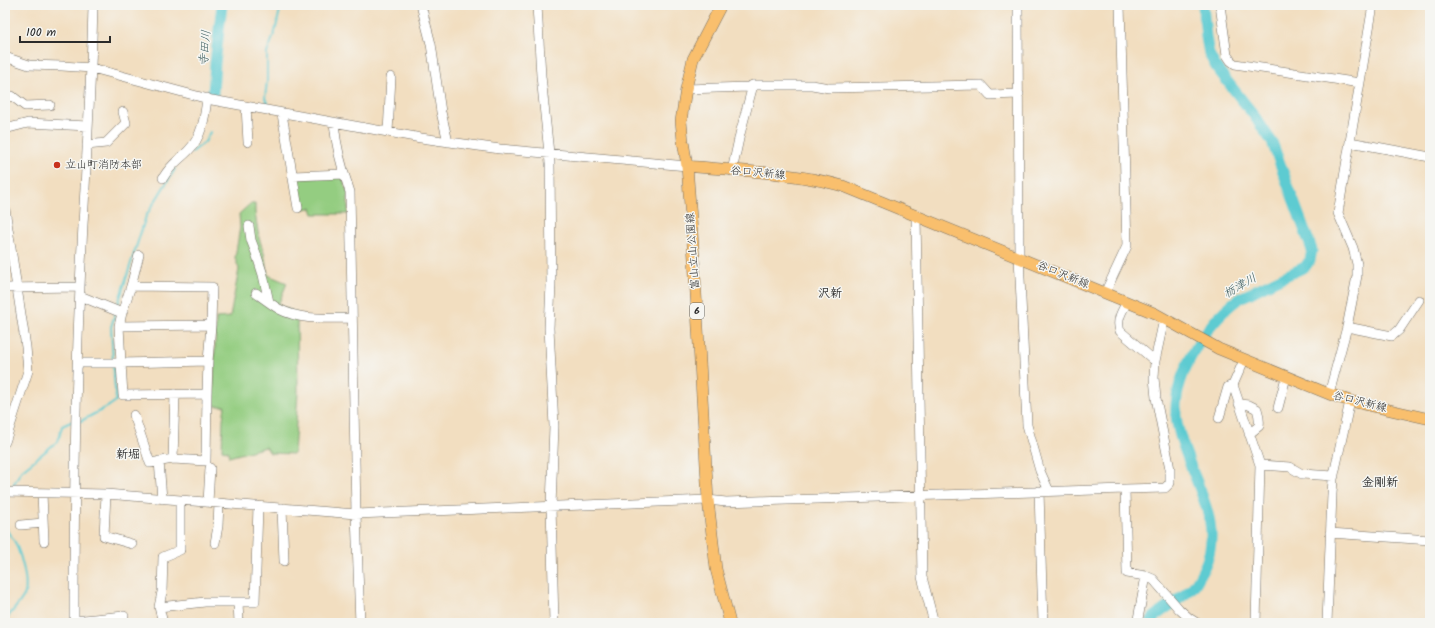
<svg xmlns="http://www.w3.org/2000/svg" width="1435" height="628" font-family="Kalam,'Klee One',sans-serif">
<style>
.green{fill:#94cd81;stroke:#607c56}
.lines{fill:none;stroke-linecap:round;stroke-linejoin:round}
.stream{stroke:#5dcbd1;stroke-width:2}
.river{stroke:#5dcbd1;stroke-width:11}
.minor-casing{stroke:#716a5f;stroke-width:10}
.major-casing{stroke:#716a5f;stroke-width:12}
.minor{stroke:#fff;stroke-width:9}
.major{stroke:#f9bf6d;stroke-width:11}
.poi-dot{fill:#c8321e;stroke:#f6f6f2;stroke-width:1.5}
.labels{text-anchor:middle;dominant-baseline:central;stroke-width:3;stroke-linejoin:round;paint-order:stroke}
.shield{fill:#f6f6f2;stroke:#686867;stroke-width:1}
.shield-label{font-size:10px;font-weight:bold;fill:#2b2b2b}
.poi-label{font-size:11px;fill:#2b2b2b;stroke:#f6f6f2;text-anchor:start}
.street-label{font-size:11px;fill:#2b2b2b;stroke:#f6f6f2}
.water-label{font-size:12px;font-style:italic;fill:#3a5b5d;stroke:#f6f6f2}
.neighbourhood-label{font-size:12px;font-weight:bold;fill:#2b2b2b;stroke:#f6f6f2}
</style>
<rect width="100%" height="100%" fill="#f6f6f2"/>
<filter id="ink" filterUnits="userSpaceOnUse"><feTurbulence type="fractalNoise" baseFrequency=".025" numOctaves="2"/><feDisplacementMap in="SourceGraphic" scale="8" xChannelSelector="R" yChannelSelector="G"/><feConvolveMatrix kernelMatrix="1 2 1 2 8 2 1 2 1" color-interpolation-filters="sRGB"/></filter>
<filter id="wash" filterUnits="userSpaceOnUse"><feTurbulence type="fractalNoise" baseFrequency=".012" numOctaves="4" result="noise"/><feDisplacementMap in="SourceGraphic" scale="16" xChannelSelector="R" yChannelSelector="G"/><feGaussianBlur stdDeviation="0.9" result="paint"/><feColorMatrix in="noise" values="0 0 0 0 0 0 0 0 0 0 0 0 0 0 0 0 0 1.4 0 .05"/><feComposite in="paint" operator="in"/></filter>
<g filter="url(#wash)">
<rect width="100%" height="100%" fill="#f2dec0"/>
<!-- green -->
<path class="green" d="M 342,177 L 348,192 L 348,214 L 313,214 L 311,208 L 303,209 L 296,178 Z
M 250,204 L 255,204 L 255,213 L 259,238 L 264,253 L 268,275 L 287,283 L 278,305 L 297,313 L 298,392 L 294,454 L 270,453 L 266,447 L 229,457 L 228,451 L 222,450 L 223,419 L 225,406 L 213,406 L 216,318 L 230,317 L 239,269 L 235,258 L 240,227 L 239,214 Z"/>
<g class="lines">
<!-- stream -->
<path class="stream" d="M 269,106 L 265,98 L 267,81 L 267,53 L 275,32 L 281,5
M 191,153 L 205,142 L 210,132
M 117,307 L 146,216 L 175,169
M 113,361 L 111,327 L 115,314
M 78,421 L 81,421 L 109,406 L 116,401 L 113,365
M 11,489 L 21,471 L 58,441 L 62,426 L 73,421
M 5,503 L 8,495
M 5,526 C 7,533 13,538 16,544 C 21,556 28,580 25,593 C 23,600 10,614 5,620
M 1427,623 L 1430,606"/>
<!-- river -->
<path class="river" d="M 213,93 L 215,63 L 222,5
M 1150,623 L 1153,618 C 1164,609 1184,597 1193,587 C 1197,582 1201,574 1204,568 C 1221,532 1204,500 1191,467 C 1185,450 1177,432 1176,414 C 1174,375 1206,323 1237,300 C 1243,296 1250,294 1256,290 C 1272,282 1289,274 1305,267 L 1310,260 L 1312,250 L 1272,142 L 1253,114 L 1216,67 L 1209,54 L 1206,37 L 1203,5"/>
</g>
</g>
<g filter="url(#ink)">
<g class="lines">
<!-- minor casing -->
<g class="minor-casing">
<path id="minor" d="M 421,5 L 431,44 L 441,112 L 448,142
M 537,5 L 541,76 L 550,163 L 551,284 L 549,328 L 554,426 L 551,506 L 554,623
M 1018,5 L 1019,257 L 1027,425 L 1040,471 L 1049,491
M 1220,5 L 1227,55 L 1231,61 L 1235,64 L 1360,83
M 5,57 L 29,65 L 62,66 L 92,68 L 212,100 L 421,138 L 500,149 L 687,166
M 686,89 L 748,87 L 753,85 L 812,85 L 829,88 L 981,85 L 990,95 L 1019,94
M 5,97 L 12,96 L 25,106 L 50,105
M 246,106 L 248,142
M 282,114 L 298,208
M 334,123 C 336,147 342,169 350,192 L 356,514 L 360,623
M 5,129 L 28,123 L 88,126
M 388,132 L 391,77
M 1350,142 L 1430,157
M 87,145 L 106,143 L 126,123 L 123,112
M 732,171 L 740,134 L 753,85
M 293,176 L 344,174
M 163,178 C 171,164 177,162 188,151 C 202,137 205,117 207,98
M 5,209 L 26,347 L 28,371 L 5,442
M 916,215 L 922,577 L 934,623
M 249,226 L 251,240 L 256,253 L 263,275 L 269,302
M 131,286 L 139,255
M 5,288 L 80,287
M 256,293 C 263,298 271,304 279,309 C 302,321 326,318 352,318
M 1105,293 L 1127,246 L 1120,5
M 80,296 L 122,313 L 119,326 L 211,325 L 212,287 L 131,286 L 122,313
M 1127,302 C 1122,311 1116,320 1120,331 L 1155,361 L 1164,319
M 1347,327 L 1392,336 L 1399,330 L 1419,300
M 1244,360 L 1233,385 L 1260,465 L 1290,467 L 1302,474 L 1334,476
M 208,361 L 207,394 L 123,395 L 121,363 Z
M 208,361 L 211,325
M 78,363 L 121,363 L 119,326
M 175,394 L 173,459 L 206,461 L 207,394
M 1329,394 L 1347,327 L 1357,276 L 1357,264 L 1353,248 L 1338,213 L 1373,5
M 1239,404 L 1249,405 L 1257,409 C 1259,415 1260,420 1259,426 L 1249,434
M 1278,408 L 1286,377
M 134,415 L 150,463 L 173,459
M 1219,418 L 1228,387 L 1233,385
M 159,461 L 162,499
M 1125,489 L 1165,488 L 1170,483 L 1170,469 L 1156,398 L 1154,378 L 1155,361
M 1039,491 L 1043,623
M 5,492 L 106,494 L 356,514 L 708,500 L 726,502 L 1125,489 L 1127,573 L 1146,576 L 1153,579 L 1179,609 L 1189,618 L 1197,623
M 42,493 L 44,541
M 106,494 L 104,536 L 132,544
M 180,500 L 180,550 L 163,557 L 162,592 L 159,607 L 205,602 L 255,602 L 258,506
M 208,502 L 210,468
M 282,508 L 284,561
M 21,525 L 43,523
M 1330,533 L 1430,540
M 215,543 L 218,526 L 219,503
M 238,602 L 239,623
M 159,607 L 163,623
M 74,621 L 124,616
M 74,623 C 74,511 75,399 80,287 C 84,193 91,99 93,5
M 1136,623 L 1138,619 L 1146,576
M 1256,623 L 1260,465
M 1327,623 L 1332,494 L 1333,479 L 1350,401"/>
</g>
<!-- major casing -->
<g class="major-casing">
<path id="major" d="M 721,5 L 693,59 L 686,89 L 681,121 L 683,141 L 687,166 L 694,259 L 708,500 L 716,569 L 730,623
M 687,166 C 739,171 793,172 843,186 L 1154,313 L 1219,349 L 1329,394 L 1350,401 L 1430,419"/>
</g>
<!-- minor -->
<use href="#minor" class="minor"/>
<!-- major -->
<use href="#major" class="major"/>
</g>
</g>
<!-- markers -->
<circle class="poi-dot" cx="57" cy="165" r="4"/>
<g class="labels">
<!-- shield labels -->
<rect class="shield" x="690" y="303" width="14" height="16" rx="3"/>
<g class="shield-label">
<text x="697" y="311">6</text>
</g>
<!-- poi labels -->
<g class="poi-label">
<text x="65" y="165">立山町消防本部</text>
</g>
<!-- street labels -->
<g class="street-label">
<text transform="translate(758 173) rotate(5)">谷口沢新線</text>
<text transform="translate(693 251) rotate(-94)">富山立山公園線</text>
<text transform="translate(1063 275) rotate(22)">谷口沢新線</text>
<text transform="translate(1360 402) rotate(14)">谷口沢新線</text>
</g>
<!-- water labels -->
<g class="water-label">
<text transform="translate(205 48) rotate(-85)">寺田川</text>
<text transform="translate(1240 286) rotate(-30)">栃津川</text>
</g>
<!-- neighbourhood labels -->
<g class="neighbourhood-label">
<text x="830" y="293">沢新</text>
<text x="128" y="454">新堀</text>
<text x="1380" y="482">金剛新</text>
</g>
</g>
<!-- margin -->
<rect width="1435" height="628" fill="none" stroke="#f6f6f2" stroke-width="20"/>
<!-- scale -->
<path d="M20 36v6h90v-6" fill="none" stroke="#2b2b2b" stroke-width="2"/>
<text x="26" y="36" font-size="12" fill="#2b2b2b" stroke="#f6f6f2" stroke-width="3" paint-order="stroke">100 m</text>
</svg>
